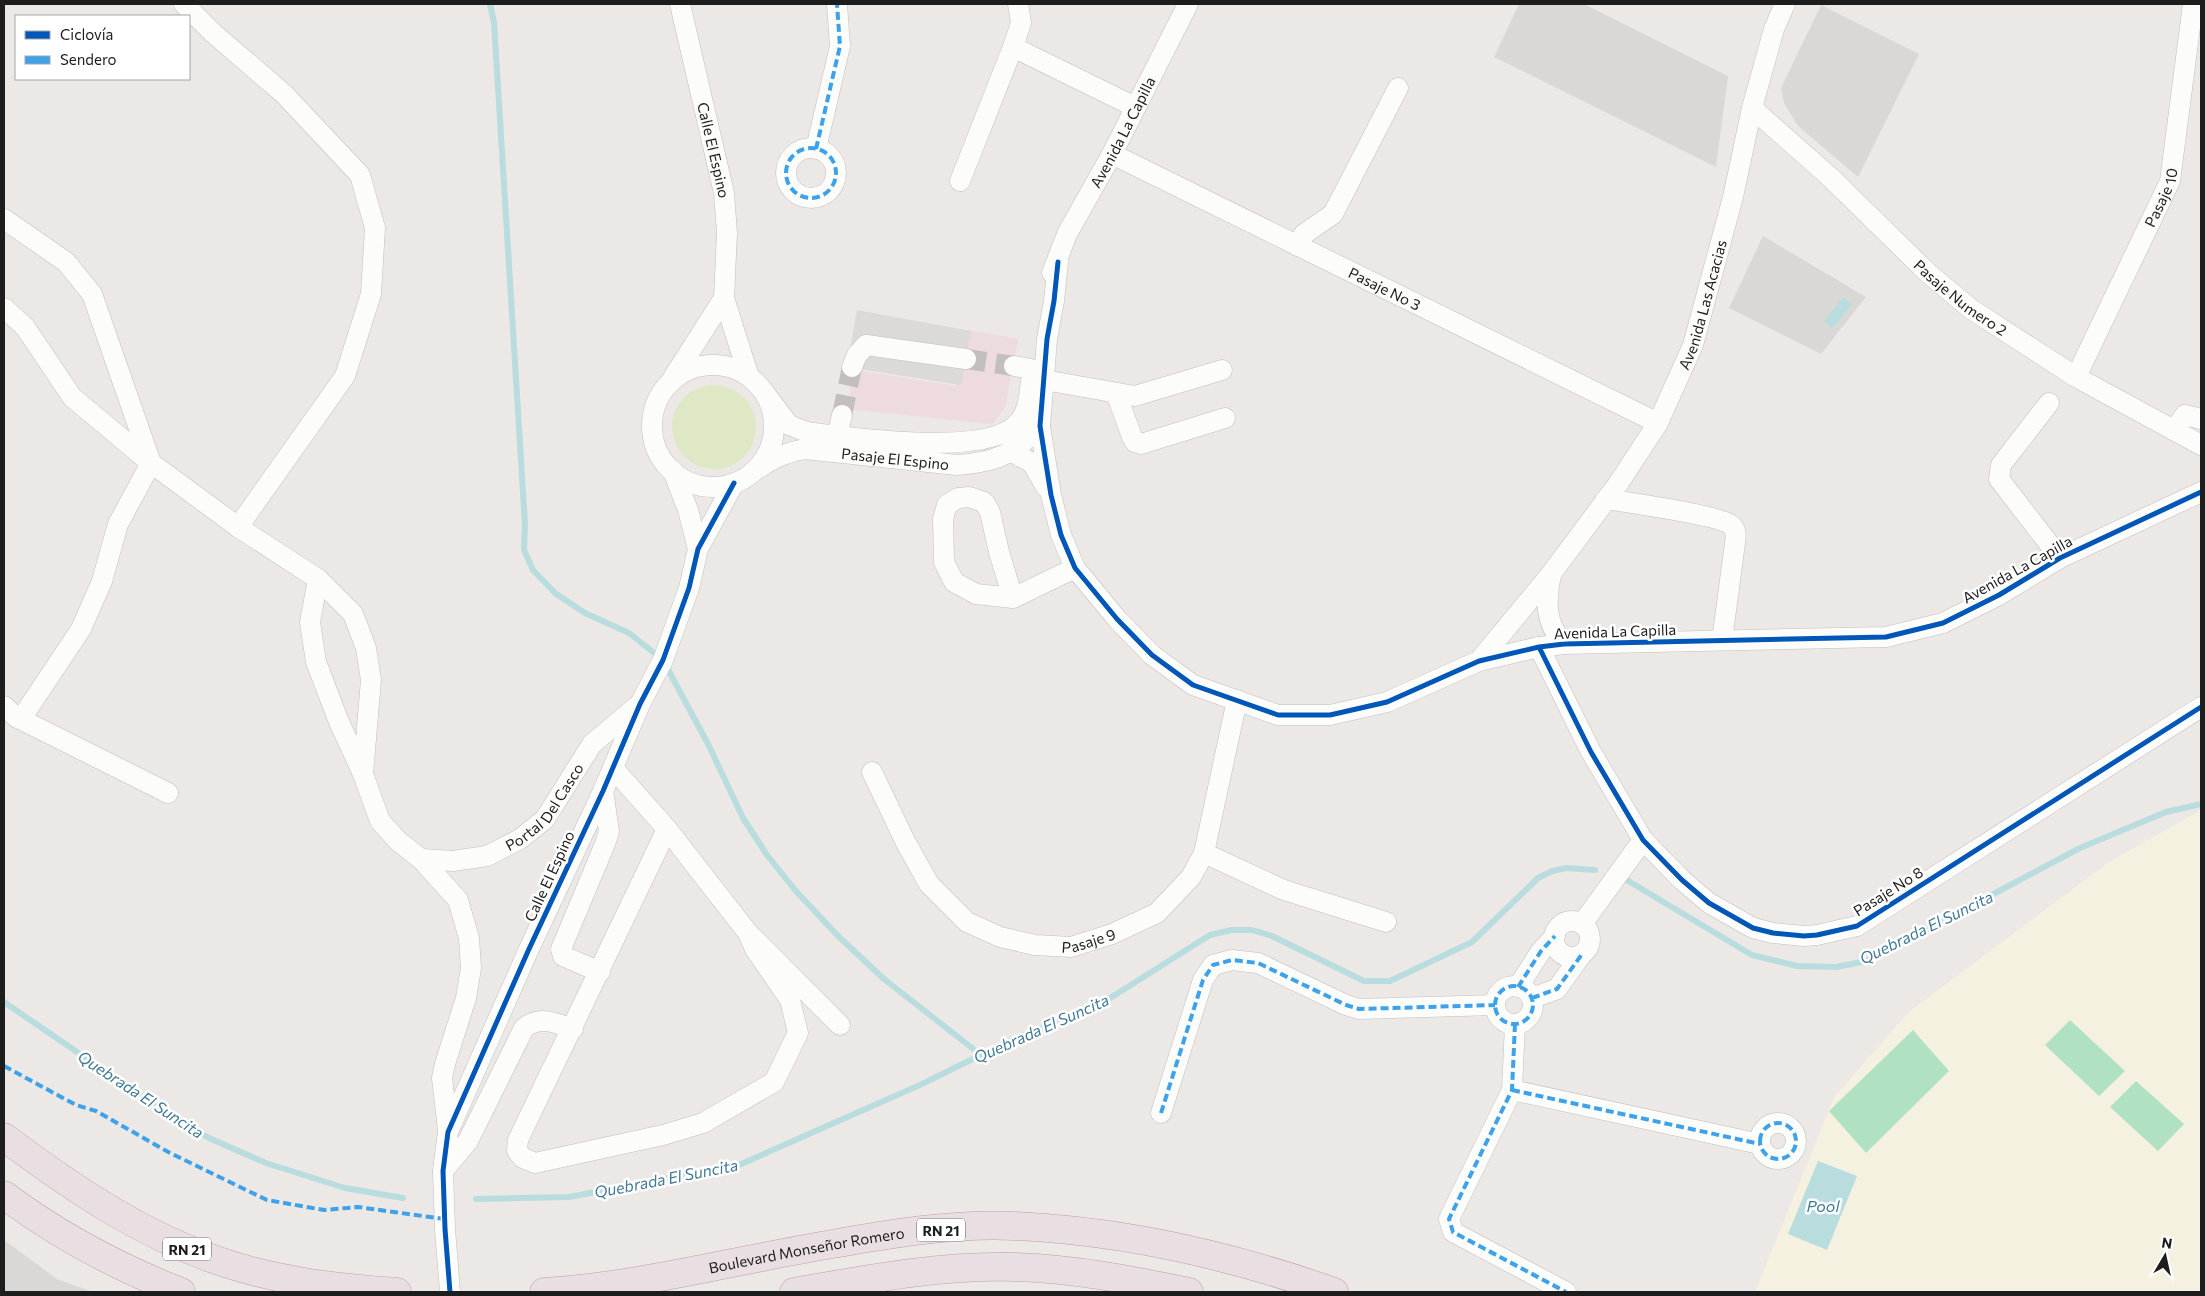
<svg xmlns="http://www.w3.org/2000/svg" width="2205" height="1296" font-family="Commissioner,sans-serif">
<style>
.residential{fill:#dad8d7}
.commercial{fill:#eddbdd}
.education{fill:#f5f1e0}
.religious{fill:#d9d8d7}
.grass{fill:#dee8c4}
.pitch{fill:#b1e1c3}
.parking{fill:#dbdad9}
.water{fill:#b9ddde}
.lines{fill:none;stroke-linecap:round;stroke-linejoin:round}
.stream{stroke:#b9ddde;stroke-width:6}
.minor-tunnel{stroke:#c2bfbd;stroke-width:20;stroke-dasharray:20 10;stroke-linecap:butt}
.minor-casing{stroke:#c1bfbe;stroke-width:21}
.highway-casing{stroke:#c09dad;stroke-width:29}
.minor{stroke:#fcfcfb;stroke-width:20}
.highway{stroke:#e9dee2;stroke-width:28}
.quiet{stroke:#3da2ea;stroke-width:4;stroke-dasharray:8 4;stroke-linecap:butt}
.cycleway-casing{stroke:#fff;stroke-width:8}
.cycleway{stroke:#0057b8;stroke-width:5}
.labels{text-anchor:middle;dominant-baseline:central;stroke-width:5;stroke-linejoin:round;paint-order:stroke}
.shield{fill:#fff;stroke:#616161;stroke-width:1}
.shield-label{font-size:14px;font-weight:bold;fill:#1d1d1d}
.street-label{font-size:15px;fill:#1d1d1d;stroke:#fff}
.water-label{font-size:16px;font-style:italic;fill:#427a93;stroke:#fff}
</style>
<rect width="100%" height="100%" fill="#ebe8e5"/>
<!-- residential -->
<path class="residential" d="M 1519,4 L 1584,4 L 1728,76 L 1716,167 L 1494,57 Z
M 1821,5 L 1919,54 L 1858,177 L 1798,126 L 1784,103 L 1781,88 Z
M 1763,236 L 1866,297 L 1821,354 L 1729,308 Z"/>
<!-- commercial -->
<path class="commercial" d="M 967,330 L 1018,339 L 1005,408 L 992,424 L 847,409 L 854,370 L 956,386 Z"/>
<!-- education -->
<path class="education" d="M 2201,810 L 2201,1292 L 1755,1292 L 1834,1097 L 1910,1011 L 2109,862 Z"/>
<!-- religious -->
<path class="religious" d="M 4,1240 L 57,1279 L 93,1292 L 4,1292 Z"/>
<!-- grass -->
<path class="grass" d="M672 427a42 42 0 1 1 84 0a42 42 0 1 1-84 0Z"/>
<!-- pitch -->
<path class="pitch" d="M 2070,1020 L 2125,1071 L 2099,1096 L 2045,1045 Z
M 1913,1030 L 1949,1071 L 1866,1153 L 1829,1111 Z
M 2136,1081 L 2184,1124 L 2158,1151 L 2110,1107 Z"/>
<!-- parking -->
<path class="parking" d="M 857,310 L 971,331 L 961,385 L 847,367 Z"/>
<!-- water -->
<path class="water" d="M 1844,297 L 1852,305 L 1832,328 L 1824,321 Z
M 1818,1161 L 1857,1176 L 1827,1250 L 1788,1234 Z"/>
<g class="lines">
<!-- stream -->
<path class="stream" d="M 490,4 L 494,22 L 525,525 L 524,550 L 533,570 L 555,593 L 585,613 L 629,633 L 663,660 L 709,746 L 743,818 L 767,855 L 795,890 L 838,936 L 884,979 L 981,1055
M 1625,879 L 1752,955 L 1797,966 L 1836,967 L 1867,961 L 2080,848 L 2166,812 L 2201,804
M 4,1002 L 172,1117 L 209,1138 L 266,1163 L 345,1188 L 403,1198
M 476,1199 L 569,1197 L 739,1165 L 922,1084 L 1009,1041 L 1099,1005 L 1210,935 L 1232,930 L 1252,930 L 1272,936 L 1364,981 L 1390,981 L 1472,942 L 1538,878 L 1552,871 L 1566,868 L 1595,870"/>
<!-- minor-tunnel -->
<path class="minor-tunnel" d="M 966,359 L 1014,366
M 842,415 L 852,367"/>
<!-- minor casing -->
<g class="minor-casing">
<g id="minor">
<path d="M 184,4 L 213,33 L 284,94 L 360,175 L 375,228 L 371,294 L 345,376 L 238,527"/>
<path id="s1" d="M 680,4 L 724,193 L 727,233 L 724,298 L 749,377"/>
<path d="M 1013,47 L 1135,107"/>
<path id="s2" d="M 1752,108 L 1831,178 L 1929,274 L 1971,309 L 2076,377 L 2201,445"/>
<circle cx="811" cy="173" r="25"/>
<path d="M 816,149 L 840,46 L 837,4"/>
<path id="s3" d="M 1112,154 L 1658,423"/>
<path d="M 960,181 L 1013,47 L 1021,23 L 1018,4"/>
<path d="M 4,219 L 66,262 L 92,294 L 151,463 L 118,524 L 102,581 L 81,629 L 21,719"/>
<path d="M 1298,246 L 1304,234 L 1333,214 L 1398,88"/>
<path d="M 1058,262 L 1054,301 L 1047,339 L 1040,426 L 1051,495 L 1061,535 L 1075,568 L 1117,619 L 1152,655 L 1193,685 L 1278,715 L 1330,715 L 1387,702 L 1479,661 L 1539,647 L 1564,644 L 1886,637 L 1943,623 L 1999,595 L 2060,558 L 2201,492"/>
<path id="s4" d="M 1052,273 L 1067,234 L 1112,154 L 1188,4"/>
<path d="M 4,308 L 25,327 L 72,397 L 151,463 L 238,527 L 318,579 L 353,614 L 366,648 L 371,680 L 363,774"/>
<circle cx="713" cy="426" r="61"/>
<path d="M 1014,366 L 1031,369"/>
<path d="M 852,367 L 857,355 L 866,345 L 966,359"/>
<path id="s5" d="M 2076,377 L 2170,181 L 2193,4"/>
<path d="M 673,378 L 724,298"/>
<path d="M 1044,380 L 1135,396 L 1222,370"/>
<path d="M 763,391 L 789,425 L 807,432 C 852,438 985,457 1017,424 C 1029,412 1029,396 1031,381"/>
<path d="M 1116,393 L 1132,437 L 1135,442 L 1141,444 L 1225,418"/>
<path d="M 2049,403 L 2001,465 L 1999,479 L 2060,558"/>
<path d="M 2174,430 L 2185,415 L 2201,419"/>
<path d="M 837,436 L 842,415"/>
<path d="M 1012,452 L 1032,463 L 1046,487"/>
<path id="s6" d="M 759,468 C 773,458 787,452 805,449 L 957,465 C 997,462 1012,455 1040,426"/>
<path d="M 673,471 L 688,510 L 698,549"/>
<path d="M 1606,499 C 1628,503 1719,515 1731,525 C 1737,530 1736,537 1735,543 L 1722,640"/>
<path d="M 1551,574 C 1546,601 1544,622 1564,644"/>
<path d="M 318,579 L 310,622 L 316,662 L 339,722 L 363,774 L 380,821 L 398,841 L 421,859 L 458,900 L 469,938 L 471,968 L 466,998 L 445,1064 L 442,1078 L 448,1130"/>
<path d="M 1013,598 L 999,552 L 990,512 L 984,502 L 969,497 L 958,498 L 947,505 L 943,519 L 944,562 L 954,582 L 976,594 L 1013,598 L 1075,568"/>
<path d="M 1539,647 L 1591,752 L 1643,840 L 1682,880 L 1709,903 L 1753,928 L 1773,933 L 1804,936 L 1817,935 L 1857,926 L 2201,707"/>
<path id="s7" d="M 1479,661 L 1551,574 L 1618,484 L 1658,423 L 1693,345 L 1733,197 L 1752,108 L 1774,29 L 1785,4"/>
<path d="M 4,706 L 16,717 L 168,793"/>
<path d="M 613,768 L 667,829 L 748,933 L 840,1025"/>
<path id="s8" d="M 872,772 L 906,843 L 929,884 L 967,922 L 1000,937 L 1035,945 L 1071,947 L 1112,934 L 1157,913 L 1191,877 L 1204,853 L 1237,700"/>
<path d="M 667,829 L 518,1140 L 517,1151 L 523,1158 L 535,1163 L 663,1135 L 703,1123 L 774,1082 L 798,1033 L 790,1000 L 755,949 L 748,933"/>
<path d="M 1204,853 L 1284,890 L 1386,922"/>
<path id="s9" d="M 421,859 L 453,861 L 487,856 L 520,839 L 545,819 L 592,744 L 636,707"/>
<circle cx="1572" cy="939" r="18"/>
<path d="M 1582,924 L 1643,840"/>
<path d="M 600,972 L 563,956 L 561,949 L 605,844 L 609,831 L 603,791"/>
<circle cx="1514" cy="1005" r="19"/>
<path d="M 1518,987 L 1541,951 L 1555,936"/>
<path d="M 1532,998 L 1557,989 L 1582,954"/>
<path d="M 1515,1024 L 1512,1090 L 1449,1219 L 1453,1232 L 1566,1292"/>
<path d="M 1512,1090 L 1760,1144"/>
<path d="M 1161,1113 L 1203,980 L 1213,965 L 1232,960 L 1258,963 L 1346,1005 L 1359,1009 L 1495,1005"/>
<circle cx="1778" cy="1141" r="18"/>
<path d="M 443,1171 L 468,1141 L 524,1028 C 540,1015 556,1023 573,1029"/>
<path d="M 450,1292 L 445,1229 L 443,1171 L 448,1132 L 529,949 L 603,791 L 640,704 L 663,660 L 689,588 L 698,549 L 734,483"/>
</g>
</g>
<!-- highway casing -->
<g class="highway-casing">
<g id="highway">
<path d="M 4,1137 C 72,1188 146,1238 228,1264 C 283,1282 340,1288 397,1292"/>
<path d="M 4,1195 C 59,1236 117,1267 181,1292"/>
<path id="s10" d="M 544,1292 C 640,1286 732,1261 827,1245 C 888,1234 953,1223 1015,1226 C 1123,1231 1233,1256 1334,1292"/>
<path d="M 794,1292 C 868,1279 941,1265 1016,1267 C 1075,1269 1132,1280 1189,1292"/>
</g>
</g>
<!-- minor -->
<use href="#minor" class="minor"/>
<!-- highway -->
<use href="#highway" class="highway"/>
<!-- quiet -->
<path class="quiet" d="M786 173a25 25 0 1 1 50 0a25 25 0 1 1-50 0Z
M 816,149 L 840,46 L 837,4
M1495 1005a19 19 0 1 1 38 0a19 19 0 1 1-38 0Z
M 1518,987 L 1541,951 L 1555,936
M 1532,998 L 1557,989 L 1582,954
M 1515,1024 L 1512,1090 L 1449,1219 L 1453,1232 L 1566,1292
M 4,1066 L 76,1105 L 96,1111 L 170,1153 L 267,1200 L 324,1210 L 358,1207 L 444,1219
M 1512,1090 L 1760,1144
M 1161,1113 L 1203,980 L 1213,965 L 1232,960 L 1258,963 L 1346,1005 L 1359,1009 L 1495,1005
M1760 1141a18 18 0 1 1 36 0a18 18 0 1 1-36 0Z"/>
<!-- cycleway casing -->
<g class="cycleway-casing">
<path id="cycleway" d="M 1058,262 L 1054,301 L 1047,339 L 1040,426 L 1051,495 L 1061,535 L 1075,568 L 1117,619 L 1152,655 L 1193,685 L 1278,715 L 1330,715 L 1387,702 L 1479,661 L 1539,647 L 1564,644 L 1886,637 L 1943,623 L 1999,595 L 2060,558 L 2201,492
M 1539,647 L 1591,752 L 1643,840 L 1682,880 L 1709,903 L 1753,928 L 1773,933 L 1804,936 L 1817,935 L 1857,926 L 2201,707
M 450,1292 L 445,1229 L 443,1171 L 448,1132 L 529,949 L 603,791 L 640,704 L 663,660 L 689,588 L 698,549 L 734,483"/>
</g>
<!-- cycleway -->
<use href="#cycleway" class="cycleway"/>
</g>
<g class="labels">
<!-- shield labels -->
<g class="shield">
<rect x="917" y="1218.5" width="48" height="23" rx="4"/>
<rect x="163" y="1237.5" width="48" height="23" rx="4"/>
</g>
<g class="shield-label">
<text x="941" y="1230">RN 21</text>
<text x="187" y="1249">RN 21</text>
</g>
<!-- street labels -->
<g class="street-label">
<text stroke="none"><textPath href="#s4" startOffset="158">Avenida La Capilla</textPath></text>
<text stroke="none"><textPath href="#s1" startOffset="150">Calle El Espino</textPath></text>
<text stroke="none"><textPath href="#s5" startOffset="199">Pasaje 10</textPath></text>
<text stroke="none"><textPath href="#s3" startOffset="304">Pasaje No 3</textPath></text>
<text stroke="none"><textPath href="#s2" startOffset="282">Pasaje Numero 2</textPath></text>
<text stroke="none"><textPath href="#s7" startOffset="425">Avenida Las Acacias</textPath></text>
<text stroke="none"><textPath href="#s6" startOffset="141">Pasaje El Espino</textPath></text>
<text transform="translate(2017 569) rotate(-29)">Avenida La Capilla</text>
<text transform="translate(1615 631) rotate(-2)">Avenida La Capilla</text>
<text stroke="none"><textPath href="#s9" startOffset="144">Portal Del Casco</textPath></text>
<text transform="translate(549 876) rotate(-65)">Calle El Espino</text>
<text transform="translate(1888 891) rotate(-32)">Pasaje No 8</text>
<text stroke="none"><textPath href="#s8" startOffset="306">Pasaje 9</textPath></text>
<text stroke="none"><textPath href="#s10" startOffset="266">Boulevard Monseñor Romero</textPath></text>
</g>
<!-- water labels -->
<g class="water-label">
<text transform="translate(1926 927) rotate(-26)">Quebrada El Suncita</text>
<text transform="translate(1041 1028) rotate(-24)">Quebrada El Suncita</text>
<text transform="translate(141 1094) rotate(33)">Quebrada El Suncita</text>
<text transform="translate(666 1178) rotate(-11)">Quebrada El Suncita</text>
<text x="1823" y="1205">Pool</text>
</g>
</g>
<!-- border -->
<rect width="2205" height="1296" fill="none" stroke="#1d1d1d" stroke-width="10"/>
<!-- legend -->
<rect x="15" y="15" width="175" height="65" fill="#ffffff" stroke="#a5a5a5"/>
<rect x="25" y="31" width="25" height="8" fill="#0057b8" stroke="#a5a5a5"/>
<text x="60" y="40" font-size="15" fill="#1d1d1d">Ciclovía</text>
<rect x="25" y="56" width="25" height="8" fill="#3da2ea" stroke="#a5a5a5"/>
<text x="60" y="65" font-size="15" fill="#1d1d1d">Sendero</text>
<!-- north arrow -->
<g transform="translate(2165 1256) rotate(9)" stroke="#ffffff" stroke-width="4" paint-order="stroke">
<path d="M0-4L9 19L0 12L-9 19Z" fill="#1d1d1d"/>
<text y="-8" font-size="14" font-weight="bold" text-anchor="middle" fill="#1d1d1d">N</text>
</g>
</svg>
